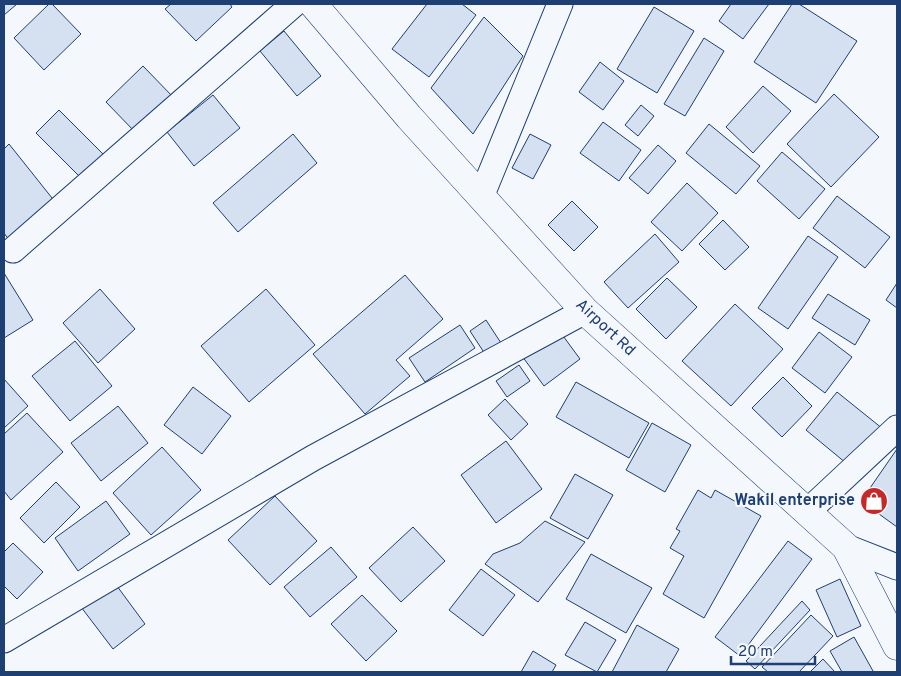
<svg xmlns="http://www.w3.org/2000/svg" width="901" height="676" font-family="Overpass,sans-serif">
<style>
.building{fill:#d5e0f0;stroke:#1d3f73}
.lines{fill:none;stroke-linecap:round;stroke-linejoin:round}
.street-casing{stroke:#1d3f73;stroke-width:27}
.secondary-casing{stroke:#1d3f73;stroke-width:29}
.street{stroke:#f4f7fb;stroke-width:25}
.secondary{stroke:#f4f7fb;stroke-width:28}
.labels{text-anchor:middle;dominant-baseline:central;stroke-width:4;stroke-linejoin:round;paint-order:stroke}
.street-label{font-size:16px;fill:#1d3f73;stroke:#f4f7fb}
.poi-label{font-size:16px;font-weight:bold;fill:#1d3f73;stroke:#f4f7fb;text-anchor:end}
</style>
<rect width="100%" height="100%" fill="#f4f7fb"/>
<!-- building -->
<path class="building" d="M 4,4 L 17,4 L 4,15 Z
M 49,4 L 52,4 L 81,34 L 44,70 L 14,38 Z
M 171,4 L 230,4 L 232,7 L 196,41 L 165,9 Z
M 427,4 L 462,4 L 476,15 L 429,77 L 392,49 Z
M 731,4 L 769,4 L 743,39 L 719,21 Z
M 792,4 L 799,4 L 857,41 L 816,103 L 754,62 Z
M 654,7 L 694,31 L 657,93 L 617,69 Z
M 484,17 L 523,56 L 473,134 L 431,88 Z
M 284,31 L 321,76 L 297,96 L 260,51 Z
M 704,38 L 724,51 L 685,116 L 664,104 Z
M 600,62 L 624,81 L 603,110 L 579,92 Z
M 143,66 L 174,98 L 137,134 L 106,102 Z
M 763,86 L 791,111 L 753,153 L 726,127 Z
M 834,94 L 879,137 L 831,187 L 787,144 Z
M 213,95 L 240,128 L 194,166 L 167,132 Z
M 641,105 L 654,116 L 638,136 L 625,125 Z
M 59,110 L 106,157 L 83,180 L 36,133 Z
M 603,122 L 641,150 L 619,181 L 580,153 Z
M 709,124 L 760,166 L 736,194 L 686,153 Z
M 293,134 L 317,163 L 238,232 L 213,203 Z
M 530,134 L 551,145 L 533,179 L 512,168 Z
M 9,144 L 56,203 L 9,240 L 4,233 L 4,149 Z
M 658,145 L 676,161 L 648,194 L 629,178 Z
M 782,152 L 825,189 L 799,219 L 757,181 Z
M 687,183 L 718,213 L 682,251 L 651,222 Z
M 837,196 L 890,237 L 865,268 L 813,228 Z
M 572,201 L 598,227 L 574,251 L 548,225 Z
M 723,220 L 749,247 L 725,270 L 699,244 Z
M 655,234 L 679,262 L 628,308 L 604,282 Z
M 808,236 L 838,257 L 788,329 L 758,308 Z
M 4,273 L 33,320 L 4,338 Z
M 405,275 L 443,319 L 396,360 L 410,376 L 365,414 L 313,354 Z
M 667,278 L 697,307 L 666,339 L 636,309 Z
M 897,283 L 897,308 L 886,300 Z
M 100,289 L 135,329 L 98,363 L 63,323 Z
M 266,289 L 315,345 L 249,402 L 201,346 Z
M 828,294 L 870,320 L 855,345 L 812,318 Z
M 735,304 L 783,349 L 731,406 L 682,361 Z
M 486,320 L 501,343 L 485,354 L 470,331 Z
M 460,325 L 475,348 L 425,382 L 409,358 Z
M 558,329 L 580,359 L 544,386 L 522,356 Z
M 819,332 L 852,357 L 825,393 L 792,368 Z
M 75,341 L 112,386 L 70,421 L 32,376 Z
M 519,365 L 530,381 L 507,397 L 496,381 Z
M 783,377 L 812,406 L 782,437 L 752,408 Z
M 4,379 L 28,406 L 4,428 Z
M 576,382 L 649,423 L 629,458 L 556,417 Z
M 193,387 L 231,416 L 202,454 L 164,425 Z
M 837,392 L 883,429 L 852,468 L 806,430 Z
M 505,399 L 528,424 L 511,440 L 488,415 Z
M 118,406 L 148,443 L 101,481 L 71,443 Z
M 27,413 L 63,452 L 11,500 L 4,491 L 4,434 Z
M 652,423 L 691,445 L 665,492 L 626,470 Z
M 506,441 L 542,489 L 496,523 L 461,475 Z
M 162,447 L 201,490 L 151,535 L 113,493 Z
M 897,449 L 897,527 L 861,501 Z
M 575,474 L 613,495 L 588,539 L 550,518 Z
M 56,482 L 80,507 L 44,543 L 20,518 Z
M 698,490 L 711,498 L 715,490 L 761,516 L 704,618 L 663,594 L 684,556 L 670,548 L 680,531 L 676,529 Z
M 275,496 L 317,541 L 270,585 L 228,540 Z
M 106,501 L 130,534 L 78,571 L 55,538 Z
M 545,521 L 585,542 L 538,602 L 485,564 L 493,554 L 520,543 Z
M 413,527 L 445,561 L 401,602 L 369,568 Z
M 788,541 L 812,559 L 740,656 L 715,637 Z
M 13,543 L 43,572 L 17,599 L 4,586 L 4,552 Z
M 331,547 L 357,577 L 310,617 L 284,587 Z
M 591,554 L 652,588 L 626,633 L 566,599 Z
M 481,569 L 515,595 L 483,636 L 449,610 Z
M 840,579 L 861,626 L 837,637 L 816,590 Z
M 114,582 L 145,624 L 113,649 L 81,607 Z
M 362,595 L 397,631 L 366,661 L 331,624 Z
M 802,601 L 810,610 L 755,669 L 746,661 Z
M 811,615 L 833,636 L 799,672 L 768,672 L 762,667 Z
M 585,622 L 616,640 L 597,672 L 565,655 Z
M 637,625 L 679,649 L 666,672 L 612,672 Z
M 854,637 L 873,671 L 870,672 L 842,672 L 830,651 Z
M 533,651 L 556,665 L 552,672 L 521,672 Z
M 823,659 L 835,672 L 810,672 Z"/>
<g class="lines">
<!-- street casing -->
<g class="street-casing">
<path id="street" d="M 481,197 L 560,4
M 13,250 L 294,4
M 807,512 L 897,428
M 846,547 L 897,567
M 4,640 L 313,458 L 585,311"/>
</g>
<!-- secondary casing -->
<g class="secondary-casing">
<path id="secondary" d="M 313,4 L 409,117 L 585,311 L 846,547 L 897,646"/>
</g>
<!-- street -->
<use href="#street" class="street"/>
<!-- secondary -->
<use href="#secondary" class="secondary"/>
</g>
<!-- icons -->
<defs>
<g id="shop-disc" transform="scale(1.4375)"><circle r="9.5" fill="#c62828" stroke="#f4f7fb"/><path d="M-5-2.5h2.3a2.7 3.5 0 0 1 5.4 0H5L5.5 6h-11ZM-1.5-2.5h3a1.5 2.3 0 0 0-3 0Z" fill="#fff"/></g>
</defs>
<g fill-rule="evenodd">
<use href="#shop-disc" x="874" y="501"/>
</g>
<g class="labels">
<!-- street labels -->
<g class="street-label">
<text transform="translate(605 328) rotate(43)">Airport Rd</text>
</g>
<!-- poi labels -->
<g class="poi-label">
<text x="855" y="501">Wakil enterprise</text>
</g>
</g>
<!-- border -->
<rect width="901" height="676" fill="none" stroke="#1d3f73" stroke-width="10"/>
<!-- scale -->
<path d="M731 656v8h84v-8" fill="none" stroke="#1d3f73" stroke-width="2.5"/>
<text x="738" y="656" font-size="15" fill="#1d3f73" stroke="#f4f7fb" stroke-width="4" paint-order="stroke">20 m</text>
</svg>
